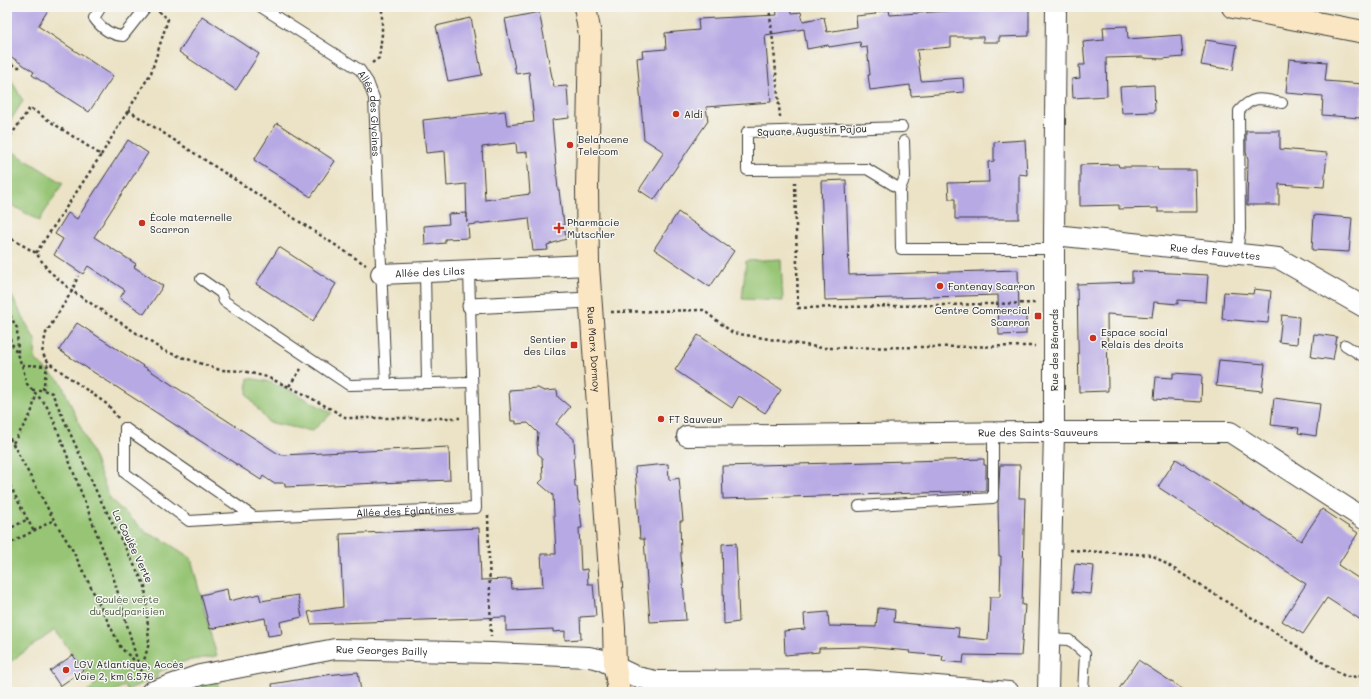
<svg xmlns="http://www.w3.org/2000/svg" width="1371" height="699" font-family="Mali,sans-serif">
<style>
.green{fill:#97c574;stroke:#5a7048}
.building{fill:#b7a9e4;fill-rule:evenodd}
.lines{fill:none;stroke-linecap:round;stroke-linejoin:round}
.service-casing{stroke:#3b3a36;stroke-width:12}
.pedestrian-casing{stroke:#3b3a36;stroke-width:17}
.minor-casing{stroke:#3b3a36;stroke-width:22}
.secondary-casing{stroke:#3b3a36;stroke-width:24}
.path{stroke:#3b3a36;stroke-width:2.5;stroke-dasharray:3 3;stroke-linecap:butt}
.service{stroke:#fff;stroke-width:10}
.pedestrian{stroke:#fff;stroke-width:15}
.minor{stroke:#fff;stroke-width:20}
.secondary{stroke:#fbe6c4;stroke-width:22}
.poi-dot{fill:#c8321e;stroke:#f6f6f2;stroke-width:1.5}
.labels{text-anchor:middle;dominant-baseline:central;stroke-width:3;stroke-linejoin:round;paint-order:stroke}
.poi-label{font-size:10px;fill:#1c1c1c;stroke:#f6f6f2;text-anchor:start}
.street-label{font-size:10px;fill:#1c1c1c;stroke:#f6f6f2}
.park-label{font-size:10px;fill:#47573b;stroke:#f6f6f2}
</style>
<rect width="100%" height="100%" fill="#f6f6f2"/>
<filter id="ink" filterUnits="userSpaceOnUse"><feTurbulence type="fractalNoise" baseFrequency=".025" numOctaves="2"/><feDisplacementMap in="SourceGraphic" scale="8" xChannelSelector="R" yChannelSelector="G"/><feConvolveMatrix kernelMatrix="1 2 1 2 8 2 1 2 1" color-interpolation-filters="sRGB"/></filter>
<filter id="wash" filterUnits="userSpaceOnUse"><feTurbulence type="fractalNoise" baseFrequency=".012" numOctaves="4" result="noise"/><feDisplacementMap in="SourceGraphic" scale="16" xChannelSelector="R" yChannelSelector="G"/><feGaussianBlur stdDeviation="0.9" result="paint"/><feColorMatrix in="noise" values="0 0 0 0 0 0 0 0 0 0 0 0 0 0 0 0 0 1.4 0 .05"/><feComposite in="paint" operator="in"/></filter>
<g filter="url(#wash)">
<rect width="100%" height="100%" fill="#ece3c6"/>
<!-- green -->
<path class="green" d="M 7,72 L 23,101 L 7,126 Z
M 10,150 L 63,183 L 39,221 L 7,202 L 7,156 Z
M 781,259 L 783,301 L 742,299 L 746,261 Z
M 7,287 L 36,342 L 35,354 L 36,360 L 42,366 L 61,382 L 95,460 L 110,499 L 147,533 L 163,540 L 191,558 L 209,629 L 217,656 L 186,661 L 156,673 L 158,677 L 127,690 L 125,686 L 111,692 L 86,692 L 95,685 L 55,630 L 7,664 Z
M 248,378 L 266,381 L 287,389 L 332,413 L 312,431 L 286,426 L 268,422 L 247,395 Z
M 217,682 L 219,692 L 178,692 Z"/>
<g id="blocks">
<!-- building -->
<path class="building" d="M 7,7 L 50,7 L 38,26 L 113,76 L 89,112 L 32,75 L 34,72 L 7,54 Z
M 776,7 L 791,7 L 792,13 L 801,12 L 803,21 L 824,17 L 827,32 L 857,27 L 856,16 L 876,14 L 875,12 L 889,10 L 890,15 L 974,9 L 974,7 L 1029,7 L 1029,36 L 999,37 L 999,42 L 983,42 L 983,37 L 951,37 L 951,47 L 917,50 L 921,81 L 963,78 L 964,92 L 911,96 L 910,85 L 870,90 L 868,75 L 870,75 L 867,47 L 861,48 L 860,42 L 829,47 L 828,45 L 807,49 L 804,29 L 765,35 L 771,102 L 706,107 L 708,121 L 654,200 L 639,190 L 664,152 L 644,139 L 637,58 L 643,57 L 642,51 L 666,49 L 665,33 L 699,30 L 698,19 L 777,15 Z
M 539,12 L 554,87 L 567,86 L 569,118 L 552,120 L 558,190 L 559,190 L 562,216 L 563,216 L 566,239 L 547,245 L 548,250 L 533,251 L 529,218 L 468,225 L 469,238 L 445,239 L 445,243 L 425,245 L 424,226 L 449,224 L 448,214 L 467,213 L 467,222 L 466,184 L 447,186 L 445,151 L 426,153 L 423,120 L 505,111 L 507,125 L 534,122 L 529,72 L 516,74 L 505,19 ZM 516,143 L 517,153 L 527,152 L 530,194 L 485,200 L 482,147 Z
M 202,16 L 259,54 L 236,90 L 179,52 Z
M 471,18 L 482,75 L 448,81 L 436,26 Z
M 1127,26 L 1128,39 L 1181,35 L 1183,57 L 1162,59 L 1144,58 L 1143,57 L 1106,58 L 1107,96 L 1073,98 L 1072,79 L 1080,78 L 1079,65 L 1085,65 L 1083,42 L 1104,40 L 1103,27 Z
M 1206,40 L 1237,45 L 1233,70 L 1201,65 Z
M 1289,59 L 1327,62 L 1325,81 L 1363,84 L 1360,118 L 1322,115 L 1323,96 L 1286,93 Z
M 1154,85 L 1155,112 L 1122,113 L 1120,87 Z
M 277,123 L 335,161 L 311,197 L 254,160 Z
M 1246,131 L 1280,131 L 1280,149 L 1327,153 L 1324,187 L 1279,184 L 1279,205 L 1247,205 L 1248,160 L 1246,152 Z
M 128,140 L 148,153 L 94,237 L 136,264 L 134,267 L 163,286 L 144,314 L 120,298 L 125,290 L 88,266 L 83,274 L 54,255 L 63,239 L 55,234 L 68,213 L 77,219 Z
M 1025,140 L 1027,175 L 1019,174 L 1019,219 L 955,219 L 955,199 L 949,199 L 948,183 L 989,182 L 988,162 L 994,161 L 994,142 Z
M 1118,164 L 1119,167 L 1157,167 L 1158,170 L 1196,170 L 1197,212 L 1158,212 L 1158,208 L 1119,209 L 1119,205 L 1080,206 L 1080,165 Z
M 846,180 L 849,275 L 1018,270 L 1019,312 L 1026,312 L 1026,334 L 999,335 L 998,295 L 825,300 L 821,181 Z
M 678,212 L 734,251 L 710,287 L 654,249 Z
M 1314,215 L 1352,218 L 1349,252 L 1312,250 Z
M 279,247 L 336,284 L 313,321 L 256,284 Z
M 1132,271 L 1208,275 L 1206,302 L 1178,300 L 1178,304 L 1154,302 L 1152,317 L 1107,314 L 1108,391 L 1079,392 L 1077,284 L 1132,282 Z
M 1254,289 L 1271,291 L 1268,323 L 1222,319 L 1224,292 L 1253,294 Z
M 1282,315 L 1299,317 L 1297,344 L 1279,342 Z
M 77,323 L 277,453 L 282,455 L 449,447 L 450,480 L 285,487 L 285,483 L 273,483 L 263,476 L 261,480 L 59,350 Z
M 1314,334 L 1337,337 L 1333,360 L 1311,357 Z
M 698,335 L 781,390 L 765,413 L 739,396 L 732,408 L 675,370 Z
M 1219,360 L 1265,364 L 1262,391 L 1216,386 Z
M 1173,373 L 1202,375 L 1201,402 L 1154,399 L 1156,377 L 1173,378 Z
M 538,388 L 544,391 L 557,390 L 558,397 L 570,407 L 556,424 L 574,439 L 575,457 L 573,459 L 574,468 L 575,486 L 577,487 L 578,501 L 579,501 L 582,528 L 579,528 L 581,570 L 587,569 L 588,584 L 593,584 L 596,616 L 580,617 L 581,639 L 565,640 L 565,631 L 553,632 L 553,629 L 506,631 L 506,617 L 311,624 L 308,612 L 343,607 L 340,534 L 479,528 L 481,580 L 511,579 L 512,589 L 543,587 L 541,554 L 556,554 L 553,495 L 539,483 L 543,479 L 542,457 L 538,454 L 537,443 L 538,433 L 528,423 L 516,424 L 516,421 L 511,421 L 509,390 Z
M 1274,398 L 1320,404 L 1316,436 L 1298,433 L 1299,428 L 1271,425 Z
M 984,459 L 984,465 L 986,465 L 986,491 L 723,499 L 722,466 Z
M 1176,459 L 1301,541 L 1322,509 L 1358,533 L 1338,565 L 1364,582 L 1364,622 L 1327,598 L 1303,634 L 1282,621 L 1306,584 L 1158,487 Z
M 668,464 L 669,480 L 679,478 L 683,521 L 680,521 L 681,556 L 686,620 L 650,622 L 644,539 L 640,539 L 635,467 Z
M 1000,465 L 1020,465 L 1019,498 L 1025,498 L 1022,605 L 1025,605 L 1021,656 L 964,655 L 963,663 L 942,661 L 943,656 L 909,653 L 910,651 L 865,647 L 819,648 L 819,652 L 785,655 L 784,631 L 805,629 L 804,614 L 828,612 L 829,626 L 876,627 L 878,608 L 895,610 L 894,622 L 929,626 L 959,628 L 958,637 L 988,640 L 990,597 L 1000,597 L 1001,556 L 999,556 L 998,501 Z
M 736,543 L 739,622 L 724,624 L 722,544 Z
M 1075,564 L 1094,566 L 1091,594 L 1072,592 Z
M 227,589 L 229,601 L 259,594 L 261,601 L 298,595 L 302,617 L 280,622 L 282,634 L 268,636 L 265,618 L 210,629 L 201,595 Z
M 73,655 L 83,670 L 60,686 L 50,671 Z
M 1138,660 L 1187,692 L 1117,692 Z
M 358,672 L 361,692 L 273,692 L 272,684 L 326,675 Z"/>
</g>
</g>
<g filter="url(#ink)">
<use href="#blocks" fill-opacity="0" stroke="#3b3a36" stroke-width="1"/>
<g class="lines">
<!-- service casing -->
<g class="service-casing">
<g id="service">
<path d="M 101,7 L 94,18 C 101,28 110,35 123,36 L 146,7"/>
<path id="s1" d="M 261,7 L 360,70 L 368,82 L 374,98 L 386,384"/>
<path d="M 902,127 L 747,132 L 747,170 L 867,169 L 900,189 L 901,249 L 1054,249"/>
<path d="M 900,189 L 905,177 L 904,141"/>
<path d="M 1237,253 L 1240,230 L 1239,111 C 1254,94 1263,99 1282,103"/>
<path d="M 425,272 L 427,383"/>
<path d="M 201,279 L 221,293 L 224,301 L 349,385 L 472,382"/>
<path d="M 1345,345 L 1364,357"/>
<path id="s2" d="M 125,428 L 254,517 L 476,508 L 469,271"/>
<path d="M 125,428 L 125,473 L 189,521 L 254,517"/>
<path d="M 859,506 L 993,498 L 993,433"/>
<path d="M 1049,639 L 1069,640 L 1085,654 L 1083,692"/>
</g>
</g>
<!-- pedestrian casing -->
<g class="pedestrian-casing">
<path id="pedestrian" d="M 470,306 L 590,300"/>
</g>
<!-- minor casing -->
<g class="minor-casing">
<g id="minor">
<path id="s3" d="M 1054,235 L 1278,258 L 1364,307"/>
<path id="s4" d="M 381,274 L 588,265"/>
<path id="s5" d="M 687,436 L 1032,432 L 1230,432 L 1364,519"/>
<path id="s6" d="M 151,692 L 200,675 L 335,649 L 492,653 L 589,657 L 599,659 L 637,677 L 656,681 L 865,680 L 1009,692"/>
<path d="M 1048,692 L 1054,432 L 1054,235 L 1056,7"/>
</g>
</g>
<!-- secondary casing -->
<g class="secondary-casing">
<g id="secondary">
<path id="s7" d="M 585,7 L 590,35 L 587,188 L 588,265 L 614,628 L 615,667 L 619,692"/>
<path d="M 1233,7 L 1364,32"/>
</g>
</g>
<!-- path -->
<path class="path" d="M 769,7 L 774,50 L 780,117
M 7,61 L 16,67 L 23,67
M 372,63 L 379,58 L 382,34 L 382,8 L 395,7
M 128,110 L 366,265
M 7,141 L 30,108 L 101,155 L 36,253
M 101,155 L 151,73 L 168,19 L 158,11
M 795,182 L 798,308 L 1035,303
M 7,236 L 36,253 L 48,270 L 72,291 L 78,276
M 7,310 L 17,328 L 18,354
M 611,312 L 703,310 L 733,333 L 822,348 L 1035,346
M 7,333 L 22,365 L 27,384 L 46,405 L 54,421 L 113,576 L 142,677
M 22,365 L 47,366 L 49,364
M 289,386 L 301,369
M 32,390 L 43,390 L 52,393 L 98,495 L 145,586 L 149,643 L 141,671
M 43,390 L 47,366
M 118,418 L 108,405 L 49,363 L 42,353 L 46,333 L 72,291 L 164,351 L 220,370 L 243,371 L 267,377 L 302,393 L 347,418 L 460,418
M 7,433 L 54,520 L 72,549 L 121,648 L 137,663
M 13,443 L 31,414 L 36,395
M 7,480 L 33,530
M 488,515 L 491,636
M 7,530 L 28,519
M 7,545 L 54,520
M 1070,550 L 1152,555 L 1346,677 L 1364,676
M 7,691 L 8,692"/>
<!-- service -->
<use href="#service" class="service"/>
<!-- pedestrian -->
<use href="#pedestrian" class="pedestrian"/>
<!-- minor -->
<use href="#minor" class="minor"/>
<!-- secondary -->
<use href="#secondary" class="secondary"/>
</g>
</g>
<!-- markers -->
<g class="poi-dot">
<circle cx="676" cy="114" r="4"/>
<circle cx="570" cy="145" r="4"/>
<circle cx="142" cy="223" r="4"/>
<path d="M557 222h4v4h4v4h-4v4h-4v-4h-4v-4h4z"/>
<circle cx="940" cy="286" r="4"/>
<rect x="1034" y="312" width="8" height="8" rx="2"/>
<circle cx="1093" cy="338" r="4"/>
<rect x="570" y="341" width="8" height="8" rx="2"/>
<circle cx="661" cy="419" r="4"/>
<circle cx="66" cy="670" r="4"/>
</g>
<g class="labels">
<!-- poi labels -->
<g class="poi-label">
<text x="684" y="114">Aldi</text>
<text x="578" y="139">Belahcene<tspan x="578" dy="12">Telecom</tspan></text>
<text x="150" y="217">École maternelle<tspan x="150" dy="12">Scarron</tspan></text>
<text x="567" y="222">Pharmacie<tspan x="567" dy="12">Mutschler</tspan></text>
<text x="948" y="286">Fontenay Scarron</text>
<text x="1030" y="310" text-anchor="end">Centre Commercial<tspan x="1030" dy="12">Scarron</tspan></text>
<text x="1101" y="332">Espace social<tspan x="1101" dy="12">Relais des droits</tspan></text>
<text x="566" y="339" text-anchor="end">Sentier<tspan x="566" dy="12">des Lilas</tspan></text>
<text x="669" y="419">FT Sauveur</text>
<text x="74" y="664">LGV Atlantique, Accès<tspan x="74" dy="12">Voie 2, km 6.576</tspan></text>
</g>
<!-- street labels -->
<g class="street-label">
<text stroke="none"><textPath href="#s1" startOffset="163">Allée des Glycines</textPath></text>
<text transform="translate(812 130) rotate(-2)">Square Augustin Pajou</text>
<text stroke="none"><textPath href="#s3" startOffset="162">Rue des Fauvettes</textPath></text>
<text stroke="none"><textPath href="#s4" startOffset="49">Allée des Lilas</textPath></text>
<text stroke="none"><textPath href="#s7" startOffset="343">Rue Marx Dormoy</textPath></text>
<text transform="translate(1054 350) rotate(-90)">Rue des Bénards</text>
<text stroke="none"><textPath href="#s5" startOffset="351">Rue des Saints-Sauveurs</textPath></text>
<text stroke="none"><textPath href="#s2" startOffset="308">Allée des Églantines</textPath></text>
<text transform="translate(133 546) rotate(64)">La Coulée Verte</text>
<text stroke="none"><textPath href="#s6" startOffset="236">Rue Georges Bailly</textPath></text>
</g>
<!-- park labels -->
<g class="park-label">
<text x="127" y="599">Coulée verte<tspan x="127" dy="12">du sud parisien</tspan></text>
</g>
</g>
<!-- margin -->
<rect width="1371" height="699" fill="none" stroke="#f6f6f2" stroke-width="24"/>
</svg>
